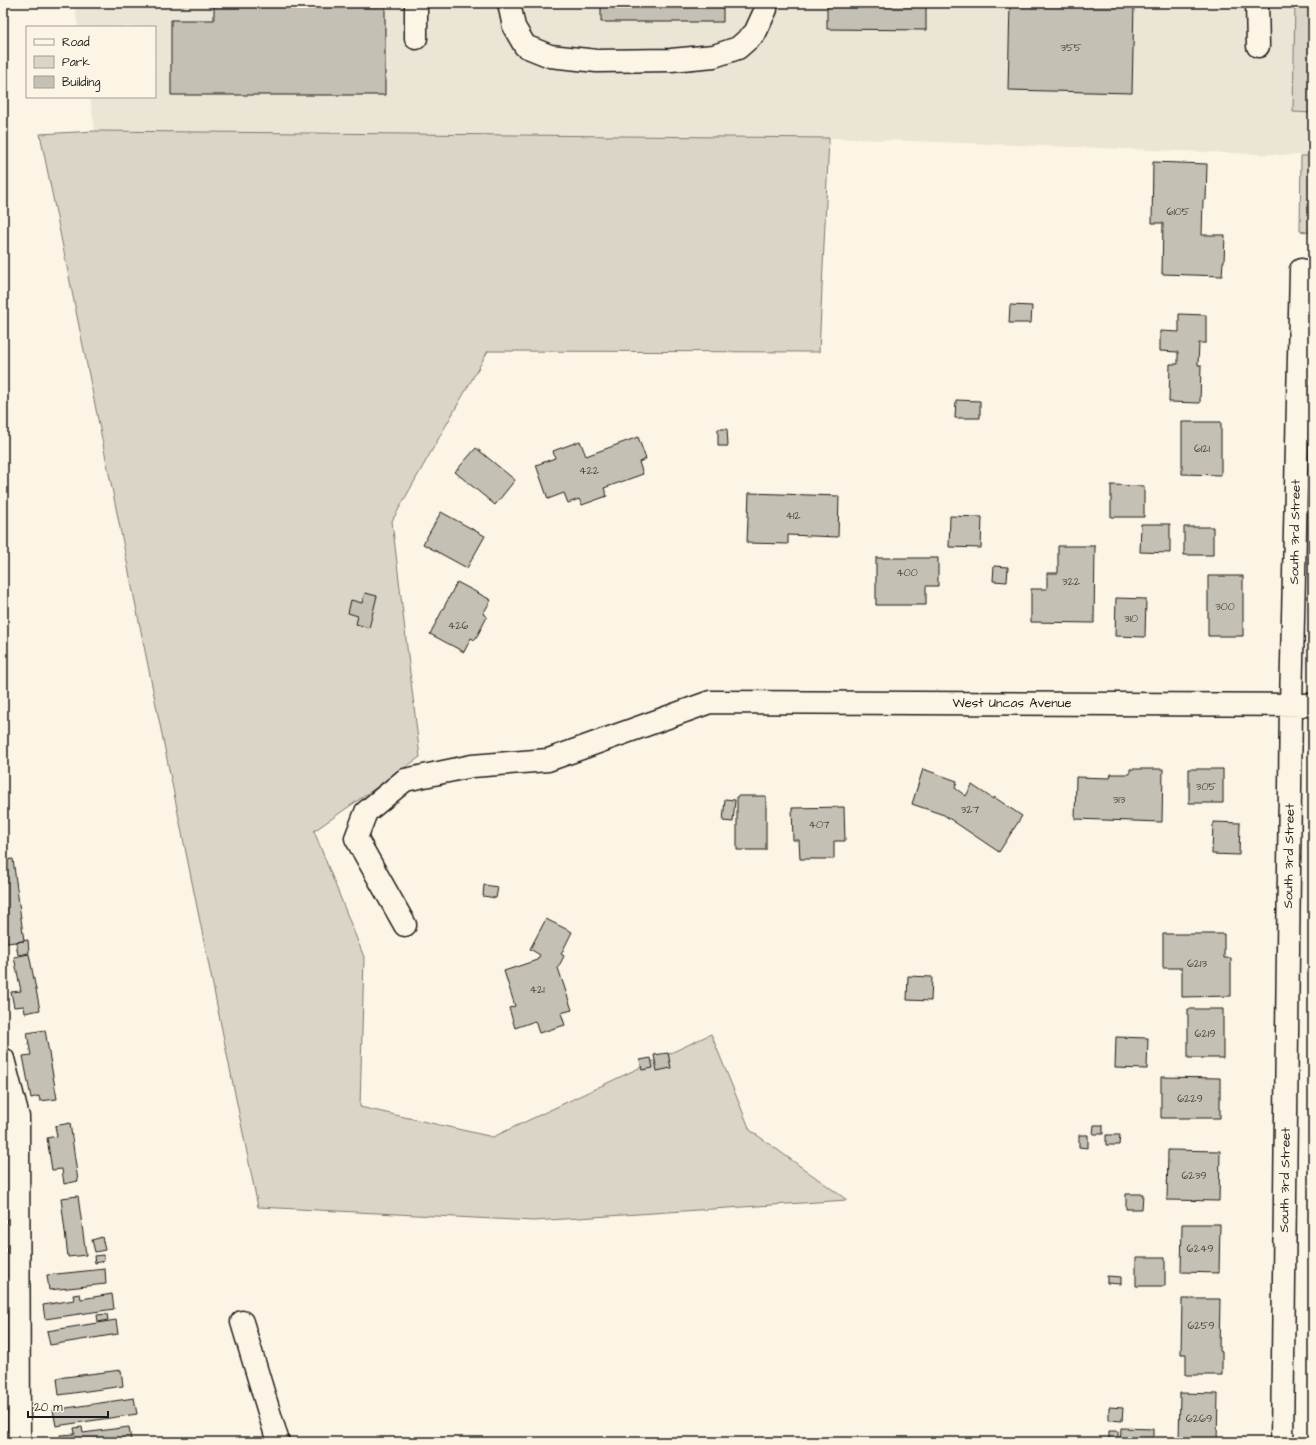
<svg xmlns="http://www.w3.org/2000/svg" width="1316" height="1445" font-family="'Architects Daughter',sans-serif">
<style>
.built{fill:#ebe5d6}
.green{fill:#dbd5c8;stroke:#7c7872}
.building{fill:#c4c0b3;stroke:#1c1c1c}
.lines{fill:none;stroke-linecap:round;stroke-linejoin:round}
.minor-casing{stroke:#1c1c1c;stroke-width:25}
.minor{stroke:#fcf5e5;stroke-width:22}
.labels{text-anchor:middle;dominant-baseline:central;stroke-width:4;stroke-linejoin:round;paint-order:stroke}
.number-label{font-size:11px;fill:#464542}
.street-label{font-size:13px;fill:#1c1c1c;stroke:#fcf5e5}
</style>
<rect width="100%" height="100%" fill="#fcf5e5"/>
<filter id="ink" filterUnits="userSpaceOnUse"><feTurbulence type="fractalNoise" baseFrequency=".025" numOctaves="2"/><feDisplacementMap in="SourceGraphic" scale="8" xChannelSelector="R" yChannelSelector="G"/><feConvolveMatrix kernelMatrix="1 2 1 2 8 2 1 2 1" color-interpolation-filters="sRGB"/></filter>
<g filter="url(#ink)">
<!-- built -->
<path class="built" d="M 74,3 L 1313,3 L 1313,156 L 829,138 L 95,131 L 90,97 L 155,97 L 155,27 L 78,27 Z"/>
<!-- green -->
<path class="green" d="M 1295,3 L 1313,3 L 1313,113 L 1293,112 Z
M 95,131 L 829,138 L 819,352 L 488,351 L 392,521 L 420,757 L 314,831 L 364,957 L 360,1107 L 493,1137 L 711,1034 L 750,1130 L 847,1200 L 534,1221 L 258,1207 L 40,134 Z
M 1301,156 L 1313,156 L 1313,233 L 1300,231 Z"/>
<!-- building -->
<path class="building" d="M 214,3 L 385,3 L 385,95 L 171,95 L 171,20 L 214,20 Z
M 601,3 L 723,3 L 723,22 L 601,22 Z
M 827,3 L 926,3 L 926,30 L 827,29 Z
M 1010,3 L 1134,3 L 1132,93 L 1008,90 Z
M 1153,162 L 1207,164 L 1206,200 L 1203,200 L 1202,235 L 1225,235 L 1224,262 L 1223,262 L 1222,276 L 1162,274 L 1163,223 L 1152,223 Z
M 1010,305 L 1032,306 L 1031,323 L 1009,323 Z
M 1179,314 L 1206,315 L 1206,343 L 1199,343 L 1198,365 L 1201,365 L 1200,403 L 1169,402 L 1170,364 L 1178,364 L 1178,352 L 1160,351 L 1160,331 L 1179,332 Z
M 956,400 L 980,401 L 980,418 L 955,418 Z
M 1182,422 L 1221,422 L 1221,475 L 1182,474 Z
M 718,429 L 727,429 L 728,446 L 718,446 Z
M 638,437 L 646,459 L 639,462 L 643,474 L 604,488 L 607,496 L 582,505 L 579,499 L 568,503 L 564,493 L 548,499 L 536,465 L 555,458 L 553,451 L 580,441 L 586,456 Z
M 476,448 L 515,480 L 495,505 L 455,472 Z
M 1111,485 L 1144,486 L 1144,517 L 1111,517 Z
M 749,493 L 839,496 L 838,537 L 788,535 L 788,544 L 747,543 Z
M 441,512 L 485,536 L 467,568 L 423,544 Z
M 950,516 L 982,517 L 981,548 L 949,547 Z
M 1141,524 L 1170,524 L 1170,553 L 1140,552 Z
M 1184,527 L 1213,527 L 1213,555 L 1184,555 Z
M 1058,546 L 1095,546 L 1094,623 L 1031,622 L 1031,589 L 1047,589 L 1047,573 L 1058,573 Z
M 876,558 L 938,558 L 938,586 L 926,586 L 926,605 L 876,605 Z
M 994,566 L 1008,567 L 1007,582 L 993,581 Z
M 1208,576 L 1243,576 L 1243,636 L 1208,636 Z
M 457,582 L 491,600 L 483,614 L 487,617 L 475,640 L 471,638 L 464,652 L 430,634 Z
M 365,593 L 377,596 L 369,628 L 356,624 L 358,616 L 348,613 L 351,600 L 362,603 Z
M 1116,598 L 1146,599 L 1145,637 L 1115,636 Z
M 923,769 L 957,781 L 955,788 L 966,796 L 972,785 L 993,799 L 994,797 L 1022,816 L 999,852 L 944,815 L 912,804 Z
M 1130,769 L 1163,769 L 1162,822 L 1075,819 L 1076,777 L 1110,778 L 1111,774 L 1130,774 Z
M 1189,769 L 1223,769 L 1223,803 L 1189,803 Z
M 737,796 L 766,796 L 766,850 L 737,850 Z
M 725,799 L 735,800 L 733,822 L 723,821 Z
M 844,807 L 845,841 L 834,841 L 834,859 L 800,859 L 799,840 L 793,840 L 792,808 Z
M 1213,822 L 1240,823 L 1239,855 L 1212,854 Z
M 13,859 L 24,941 L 7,943 L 4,927 L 3,927 L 3,860 Z
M 484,885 L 498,887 L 496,898 L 483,896 Z
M 546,919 L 572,932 L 561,954 L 564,956 L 558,968 L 572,1010 L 561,1013 L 565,1025 L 539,1033 L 535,1021 L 515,1028 L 509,1008 L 515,1006 L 504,971 L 537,960 L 540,955 L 530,949 Z
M 1163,934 L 1224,934 L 1224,958 L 1231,958 L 1231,996 L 1182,997 L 1182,968 L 1163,968 Z
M 28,940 L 29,953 L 18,955 L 16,942 Z
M 29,954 L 40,1010 L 25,1013 L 24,1006 L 14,1007 L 11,992 L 21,991 L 14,957 Z
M 908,976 L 932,977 L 931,1001 L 907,1000 Z
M 1188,1009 L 1223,1009 L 1223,1058 L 1188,1058 Z
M 45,1030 L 57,1099 L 40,1101 L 39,1096 L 31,1098 L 23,1056 L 31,1055 L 27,1033 Z
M 1116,1037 L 1148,1038 L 1147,1069 L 1115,1068 Z
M 668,1053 L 671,1068 L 657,1071 L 654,1055 Z
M 651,1058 L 653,1068 L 642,1070 L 640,1060 Z
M 1161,1077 L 1220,1078 L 1220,1118 L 1161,1118 Z
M 70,1123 L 78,1181 L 64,1184 L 62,1169 L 52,1170 L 47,1138 L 57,1136 L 55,1126 Z
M 1094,1125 L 1103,1125 L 1103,1134 L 1093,1134 Z
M 1079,1135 L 1088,1135 L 1088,1148 L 1079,1147 Z
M 1106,1135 L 1120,1135 L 1119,1145 L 1106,1145 Z
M 1168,1150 L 1220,1151 L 1219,1201 L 1167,1200 Z
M 1126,1194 L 1143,1194 L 1142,1209 L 1126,1209 Z
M 78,1196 L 86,1255 L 68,1257 L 61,1198 Z
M 1182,1224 L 1220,1224 L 1219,1273 L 1181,1272 Z
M 102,1237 L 105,1250 L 95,1252 L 92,1240 Z
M 103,1255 L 104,1261 L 95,1263 L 94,1256 Z
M 1136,1257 L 1165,1257 L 1165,1286 L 1136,1286 Z
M 105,1269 L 106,1284 L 49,1290 L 47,1275 Z
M 1107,1276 L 1121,1277 L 1121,1284 L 1107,1283 Z
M 80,1294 L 81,1299 L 112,1294 L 114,1309 L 45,1319 L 43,1305 L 74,1300 L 73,1295 Z
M 1182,1299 L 1220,1299 L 1219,1351 L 1222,1352 L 1222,1375 L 1186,1375 L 1186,1354 L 1181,1354 Z
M 107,1314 L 108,1320 L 98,1322 L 97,1315 Z
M 116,1320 L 118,1334 L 50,1345 L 47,1331 Z
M 121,1370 L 123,1386 L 59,1395 L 57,1378 Z
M 1180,1393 L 1218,1394 L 1217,1442 L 1179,1442 Z
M 134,1398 L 137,1414 L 56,1426 L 53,1410 Z
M 1109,1407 L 1123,1408 L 1122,1421 L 1109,1420 Z
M 82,1427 L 83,1433 L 129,1427 L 131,1441 L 61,1442 L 60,1435 L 75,1434 L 74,1428 Z
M 1121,1428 L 1153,1429 L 1153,1442 L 1120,1442 Z
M 1109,1431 L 1118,1431 L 1118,1442 L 1109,1442 Z"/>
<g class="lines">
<!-- minor casing -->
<g class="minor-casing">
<path id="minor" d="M 416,3 L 416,38
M 509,3 L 514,27 L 525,46 L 550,56 L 597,61 L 671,60 L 714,56 L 738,48 L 755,33 L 766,9 L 766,3
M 1257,3 L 1258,46
M 405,925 L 356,838 L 366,812 L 405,780 L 472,766 L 548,760 L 710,702 L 1313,705
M 3,1059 L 18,1117 L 19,1442
M 242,1322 L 278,1442
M 1282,1442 L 1291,705 L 1301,270"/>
</g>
<!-- minor -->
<use href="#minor" class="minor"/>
</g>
</g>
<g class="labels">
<!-- number labels -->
<g class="number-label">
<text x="1071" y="47">355</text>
<text x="1178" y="211">6105</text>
<text x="1202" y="448">6121</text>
<text x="589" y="470">422</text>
<text x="793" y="515">412</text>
<text x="907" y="572">400</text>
<text x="1071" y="581">322</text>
<text x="1225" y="606">300</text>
<text x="1131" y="618">310</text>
<text x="458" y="625">426</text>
<text x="1206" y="786">305</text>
<text x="1119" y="799">313</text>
<text x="970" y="809">327</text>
<text x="819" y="824">407</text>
<text x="1197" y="963">6213</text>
<text x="537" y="989">421</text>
<text x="1205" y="1033">6219</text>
<text x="1190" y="1098">6229</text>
<text x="1194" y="1175">6239</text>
<text x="1200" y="1248">6249</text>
<text x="1201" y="1325">6259</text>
<text x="1199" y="1418">6269</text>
</g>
<!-- street labels -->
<g class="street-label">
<text transform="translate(1295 532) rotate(-89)">South 3rd Street</text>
<text x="1012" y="703">West Uncas Avenue</text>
<text transform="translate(1289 856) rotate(-89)">South 3rd Street</text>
<text transform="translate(1285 1180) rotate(-89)">South 3rd Street</text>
</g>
</g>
<!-- margin -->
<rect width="1316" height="1445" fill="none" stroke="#fcf5e5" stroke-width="16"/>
<rect x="8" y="8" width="1300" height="1429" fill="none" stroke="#1c1c1c" stroke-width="1.5" filter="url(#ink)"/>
<!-- legend -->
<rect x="26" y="26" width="130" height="72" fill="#fcf5e5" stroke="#a29e95"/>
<rect x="34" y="39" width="20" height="6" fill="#fcf5e5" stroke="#a29e95"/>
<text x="62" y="46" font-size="12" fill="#1c1c1c">Road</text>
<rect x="34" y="56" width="20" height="12" fill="#dbd5c8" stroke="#a29e95"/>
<text x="62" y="66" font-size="12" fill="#1c1c1c">Park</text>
<rect x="34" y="76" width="20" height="12" fill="#c4c0b3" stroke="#a29e95"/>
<text x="62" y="86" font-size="12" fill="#1c1c1c">Building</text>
<!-- scale -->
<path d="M28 1411v6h80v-6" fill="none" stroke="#1c1c1c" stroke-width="2"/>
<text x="34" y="1411" font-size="12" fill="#1c1c1c" stroke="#fcf5e5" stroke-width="3" paint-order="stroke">20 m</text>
</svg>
